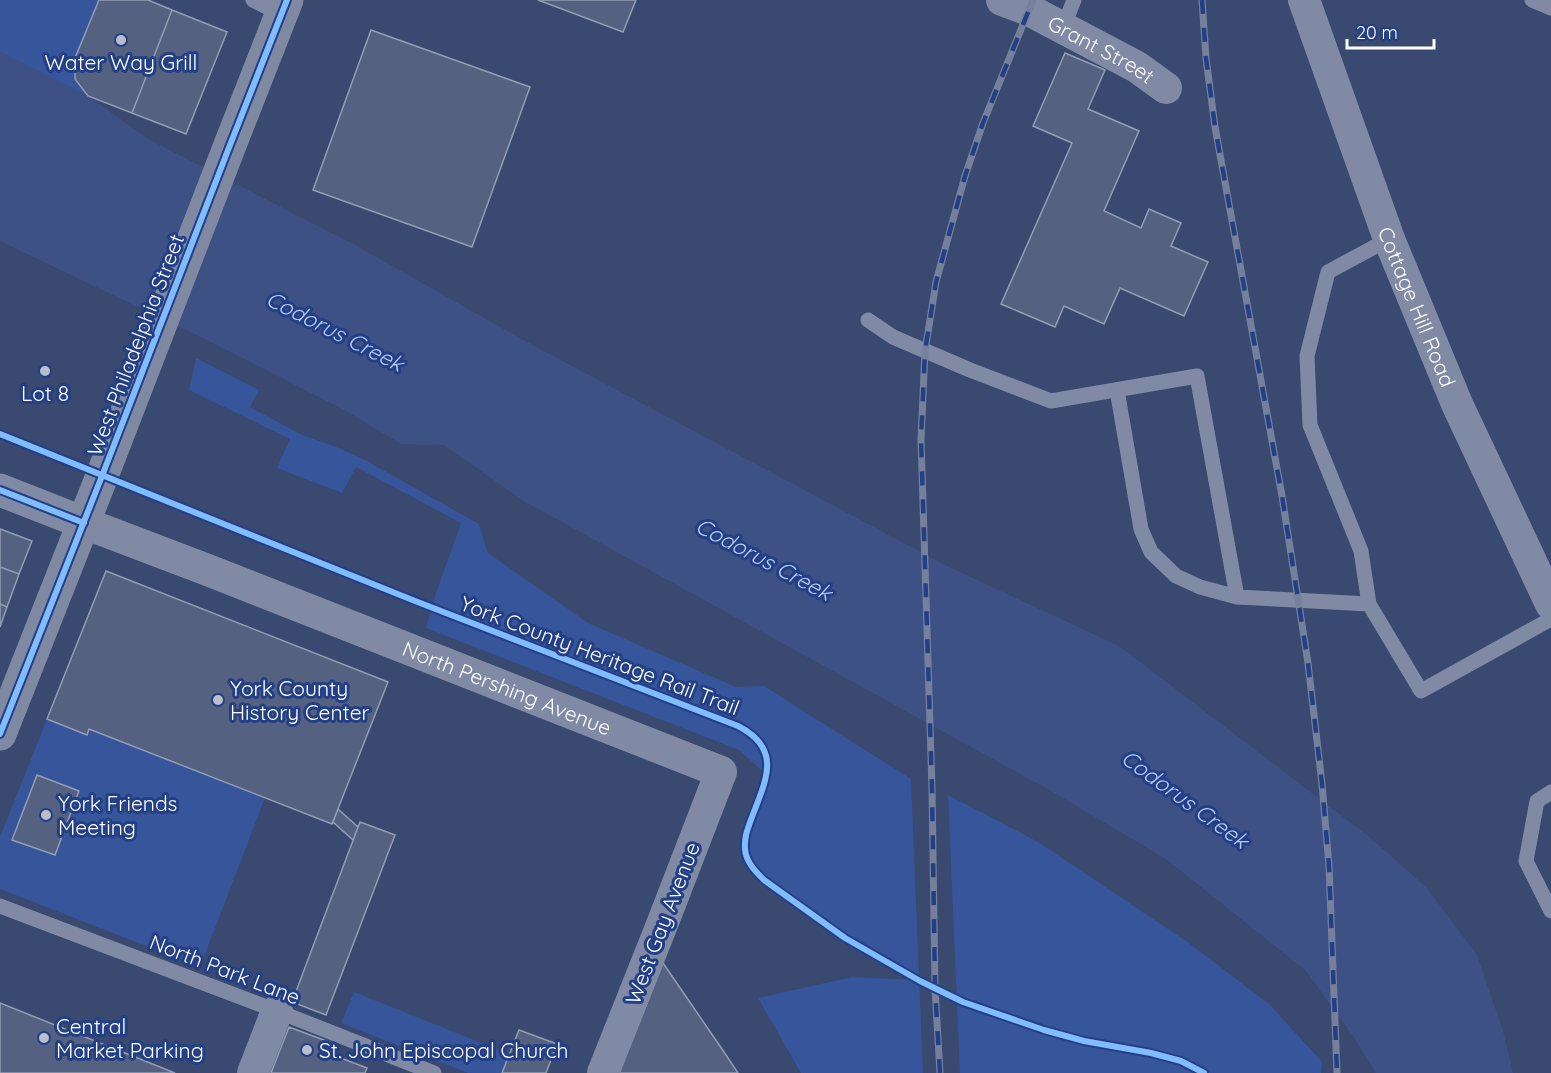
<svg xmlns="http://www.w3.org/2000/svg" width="1551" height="1073" font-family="Quicksand,sans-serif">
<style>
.green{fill:#37559b}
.water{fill:#3e5184}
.building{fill:#546180;stroke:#939db3;stroke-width:1.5}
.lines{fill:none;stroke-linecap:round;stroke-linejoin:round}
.service{stroke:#808aa5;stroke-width:15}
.minor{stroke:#808aa5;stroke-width:32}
.tertiary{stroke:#808aa5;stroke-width:33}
.primary{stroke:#7f8aa2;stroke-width:33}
.rail-casing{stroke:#75819c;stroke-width:7}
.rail{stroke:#233f85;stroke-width:4.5;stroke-dasharray:14;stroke-linecap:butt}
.cycleway-casing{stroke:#233f85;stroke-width:10}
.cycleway{stroke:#80bcff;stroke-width:6}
.poi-dot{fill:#babfcd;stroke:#233f85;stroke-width:2}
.labels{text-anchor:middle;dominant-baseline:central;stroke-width:6;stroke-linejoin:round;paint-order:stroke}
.street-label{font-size:21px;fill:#fff;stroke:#233f85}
.poi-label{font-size:21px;fill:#fff;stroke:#233f85;text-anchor:start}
.water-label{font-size:22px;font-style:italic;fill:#b8c9f0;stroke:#233f85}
</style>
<rect width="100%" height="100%" fill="#39496f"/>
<!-- green -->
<path class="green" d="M 0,0 L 99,0 L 75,58 L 75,79 L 88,96 L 0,52 Z
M 196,358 L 259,390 L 250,407 L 302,435 L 334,446 L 365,460 L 479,524 L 488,553 L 588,623 L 736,687 L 764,686 L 911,779 L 923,1073 L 801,1073 L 758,998 L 852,977 L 918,980 L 845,938 L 764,880 C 761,876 757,873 754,870 C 732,843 759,803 768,776 L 739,750 L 426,628 L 435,596 L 461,523 L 356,467 L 342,493 L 277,468 L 290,439 L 189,390 Z
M 47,719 L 86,735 L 89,729 L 265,798 L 200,967 L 0,889 L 0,837 Z
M 948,795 L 1038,842 L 1189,943 L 1270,1005 L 1322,1062 L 1321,1073 L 960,1073 Z
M 354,992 L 509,1054 L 502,1073 L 468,1073 L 341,1023 Z"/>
<!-- water -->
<path class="water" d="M 0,52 L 88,96 L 148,139 L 355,245 L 516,336 L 943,564 L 1119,646 L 1367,835 L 1426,887 L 1477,955 L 1503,1031 L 1513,1073 L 1376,1073 L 1353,1036 L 1306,971 L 1166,859 L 1051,791 L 522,500 L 444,445 L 401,444 L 346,411 L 207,340 L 0,241 Z"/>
<!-- building -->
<path class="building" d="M 99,0 L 148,0 L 172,10 L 132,113 L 88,96 L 75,79 L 75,58 Z
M 538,0 L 636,0 L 623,32 Z
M 172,10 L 227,32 L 186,134 L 132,113 Z
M 371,30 L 530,87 L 472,247 L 313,190 Z
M 1065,53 L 1105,70 L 1088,109 L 1139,131 L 1104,211 L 1141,228 L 1149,209 L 1181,223 L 1171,246 L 1208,262 L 1184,316 L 1120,288 L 1104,324 L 1064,306 L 1055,327 L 1001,304 L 1072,143 L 1033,126 Z
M 0,529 L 32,541 L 19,574 L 0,567 Z
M 0,567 L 19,574 L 7,607 L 0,604 Z
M 106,571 L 388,682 L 332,824 L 89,729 L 87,735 L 47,719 Z
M 0,604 L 7,607 L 0,627 Z
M 37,775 L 79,791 L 55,855 L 12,840 Z
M 338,809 L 358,827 L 353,840 L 333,822 Z
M 360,822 L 395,835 L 326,1015 L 292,1002 Z
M 663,963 L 722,1049 L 738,1073 L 618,1073 Z
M 0,1003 L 175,1073 L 0,1073 Z
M 289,1027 L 337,1045 L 333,1055 L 367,1068 L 365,1073 L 271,1073 Z
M 519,1030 L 557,1044 L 546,1073 L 502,1073 Z"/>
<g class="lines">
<!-- service -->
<path class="service" d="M 253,0 L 282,15
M 1532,0 L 1551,8
M 1063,28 L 1074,0
M 868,320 L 893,337 L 970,370 L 1051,401 L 1197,376 L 1237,597 L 1369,604 L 1421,691 L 1551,619
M 1117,390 L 1141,529 L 1151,552 L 1176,576 L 1200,587 L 1237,597
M 1369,604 L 1361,551 L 1310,425 L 1307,356 L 1328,272 L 1389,239
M 1551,792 L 1537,801 L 1526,861 L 1551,911
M 0,906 L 277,1011 L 434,1073"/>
<!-- minor -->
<g class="minor">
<path id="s1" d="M 1002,0 L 1029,10 L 1137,67 L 1166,88"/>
<path id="s2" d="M 1304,0 L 1389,239 L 1457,404 L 1551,604"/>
<path id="s3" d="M 84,523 L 205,569 L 721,772 L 663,922 L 603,1073"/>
<path d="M 253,1073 L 277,1011"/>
</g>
<!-- tertiary -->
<path class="tertiary" d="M 0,490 L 84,523"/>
<!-- primary -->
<path class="primary" d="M 0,734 L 102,476 L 230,145 L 287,0"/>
<!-- rail casing -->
<g class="rail-casing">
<path id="rail" d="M 1202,0 L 1206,58 L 1215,127 L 1282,496 L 1308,663 L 1322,784 L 1329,866 L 1337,1073
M 940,1073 L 935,988 L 932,788 L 921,439 L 925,351 L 936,282 L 965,176 L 983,123 L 1033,0"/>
</g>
<!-- rail -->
<use href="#rail" class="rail"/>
<!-- cycleway casing -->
<g class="cycleway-casing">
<path id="cycleway" d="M 0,434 L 415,601 L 738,726 C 783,749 766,780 752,817 C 748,828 744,837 745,849 C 746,862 755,871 764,880 L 845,938 L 920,981 L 963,1002 L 1044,1030 L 1084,1041 L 1151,1053 L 1181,1061 L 1204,1073
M 0,490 L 84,523
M 0,734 L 102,476 L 230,145 L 287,0"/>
</g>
<!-- cycleway -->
<use href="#cycleway" class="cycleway"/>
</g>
<!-- markers -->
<g class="poi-dot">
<circle cx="121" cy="40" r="6"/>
<circle cx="45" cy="371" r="6"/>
<circle cx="218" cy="700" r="6"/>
<circle cx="46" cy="815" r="6"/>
<circle cx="44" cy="1038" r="6"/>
<circle cx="307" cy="1050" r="6"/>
</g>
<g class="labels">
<!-- street labels -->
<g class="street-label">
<text stroke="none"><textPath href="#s1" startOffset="111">Grant Street</textPath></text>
<text stroke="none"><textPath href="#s2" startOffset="327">Cottage Hill Road</textPath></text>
<text transform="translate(135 345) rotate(-69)">West Philadelphia Street</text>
<text transform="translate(600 655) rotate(21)">York County Heritage Rail Trail</text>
<text stroke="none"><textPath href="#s3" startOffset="454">North Pershing Avenue</textPath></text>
<text transform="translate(662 923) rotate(-69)">West Gay Avenue</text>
<text transform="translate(225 969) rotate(21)">North Park Lane</text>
</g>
<!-- poi labels -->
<g class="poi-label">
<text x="121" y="62" text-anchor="middle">Water Way Grill</text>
<text x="45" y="393" text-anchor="middle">Lot 8</text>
<text x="230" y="688">York County<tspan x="230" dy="24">History Center</tspan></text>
<text x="58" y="803">York Friends<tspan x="58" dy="24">Meeting</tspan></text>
<text x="56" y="1026">Central<tspan x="56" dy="24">Market Parking</tspan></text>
<text x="319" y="1050">St. John Episcopal Church</text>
</g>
<!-- water labels -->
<g class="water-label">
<text transform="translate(335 331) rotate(27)">Codorus Creek</text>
<text transform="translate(764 559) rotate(28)">Codorus Creek</text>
<text transform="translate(1185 799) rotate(36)">Codorus Creek</text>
</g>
</g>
<!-- scale -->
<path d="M1347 39v9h87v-9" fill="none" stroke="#ffffff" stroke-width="3"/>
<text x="1356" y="39" font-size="18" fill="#ffffff" stroke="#233f85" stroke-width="4.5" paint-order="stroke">20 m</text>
</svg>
